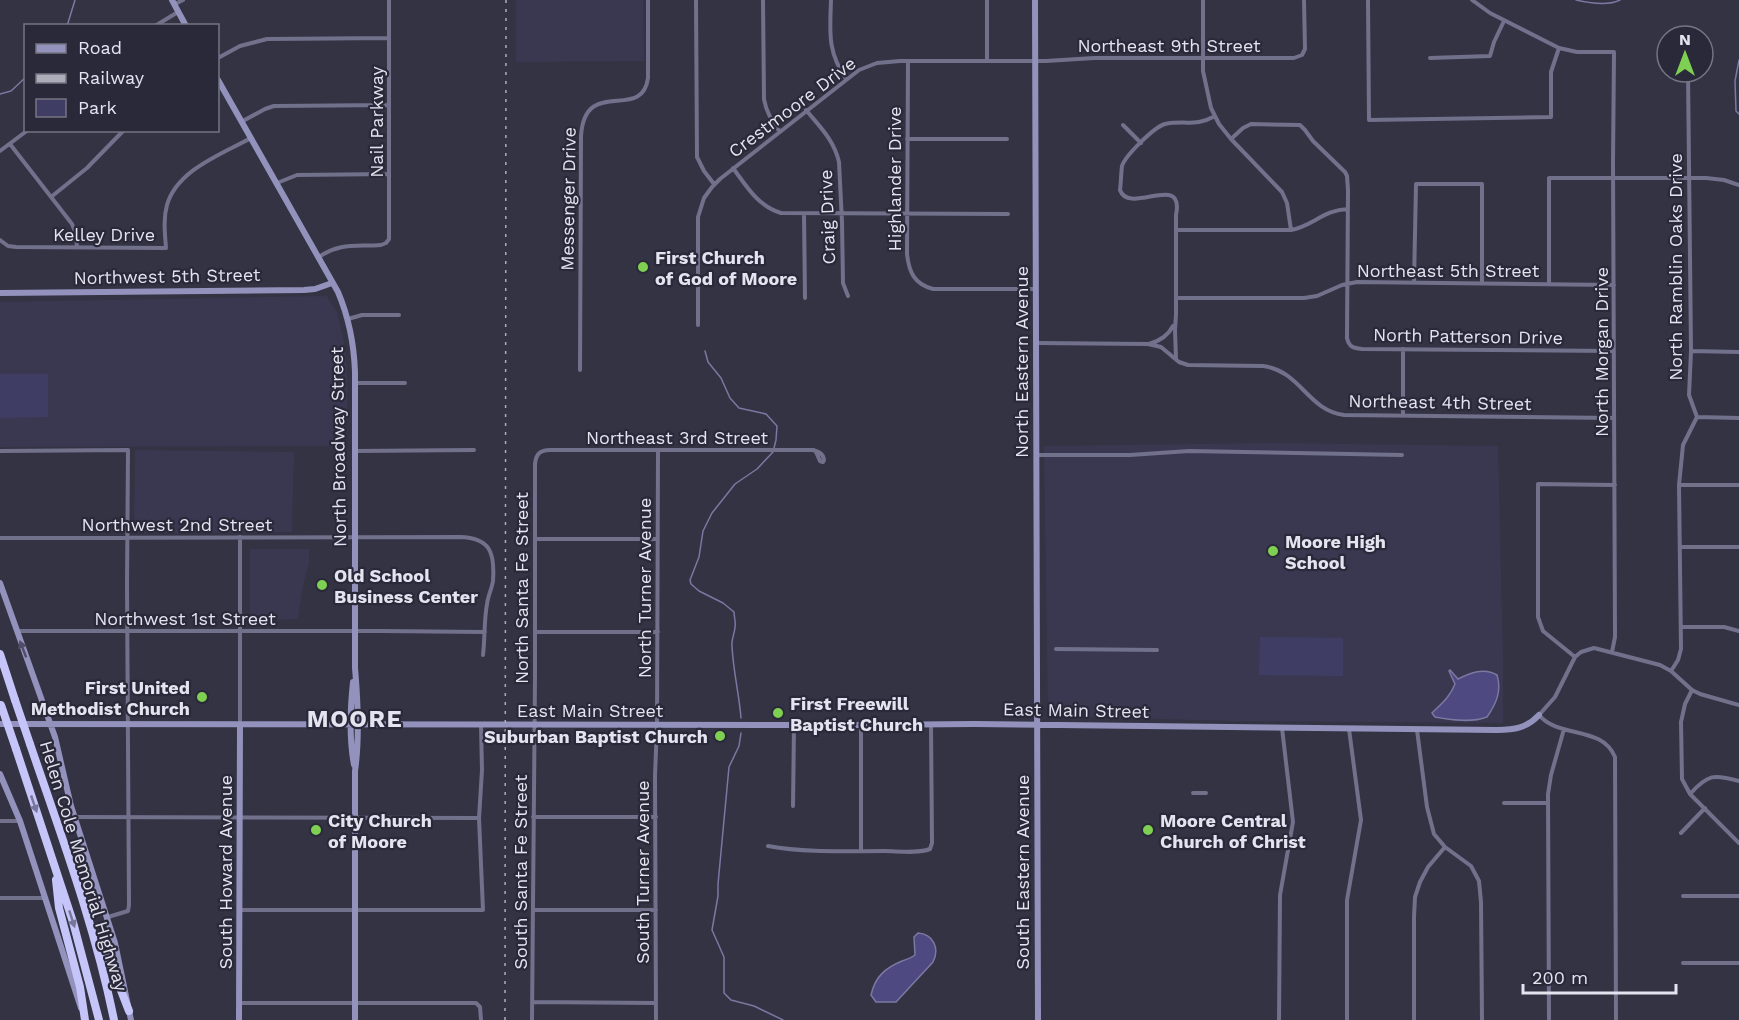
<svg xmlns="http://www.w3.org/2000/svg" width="1739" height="1020" font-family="'Work Sans',sans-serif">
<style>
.built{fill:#393850}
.green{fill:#403d64}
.water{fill:#4e4981;stroke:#7b78a2;stroke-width:1.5}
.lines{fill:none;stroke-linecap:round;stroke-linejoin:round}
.stream{stroke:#7b78a2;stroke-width:1.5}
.street{stroke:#72718c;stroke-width:4}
.secondary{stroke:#9392bc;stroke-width:6}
.highway{stroke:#c6c5f9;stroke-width:8}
.rail{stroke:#adadba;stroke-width:1.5;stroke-dasharray:3 6;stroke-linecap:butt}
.highway-bridge{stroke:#c6c5f9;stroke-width:8}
.oneway{fill:#4e4e68}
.oneway2{fill:#78779a}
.poi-dot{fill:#7fd052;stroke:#29293a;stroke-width:2}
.labels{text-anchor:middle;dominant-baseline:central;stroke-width:4.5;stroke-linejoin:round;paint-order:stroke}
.street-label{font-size:18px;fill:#e4e4f0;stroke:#29293a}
.poi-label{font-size:18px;font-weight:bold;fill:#e4e4f0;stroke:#29293a;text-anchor:start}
.district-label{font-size:24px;font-weight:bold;letter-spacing:1.5px;fill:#e4e4f0;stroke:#29293a}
</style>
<rect width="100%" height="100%" fill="#334"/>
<!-- built -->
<path class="built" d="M 516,0 L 643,0 L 644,61 L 516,62 Z
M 327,296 L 337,312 L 344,342 L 347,368 L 347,423 L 344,428 L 343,446 L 0,447 L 0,302 Z
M 1277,443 L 1498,446 L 1503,656 L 1503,723 L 1234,721 L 1048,716 L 1044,446 Z
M 135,450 L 294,452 L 292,532 L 134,533 Z
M 250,549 L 309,549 L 309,564 L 304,581 L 298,619 L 250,620 Z"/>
<!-- green -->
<path class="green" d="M 0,374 L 48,374 L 48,417 L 0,418 Z
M 1260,637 L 1343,638 L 1343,676 L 1259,675 Z"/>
<!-- water -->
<path class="water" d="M 1450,670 L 1458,679 C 1470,673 1484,667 1497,675 C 1502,691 1496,704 1487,717 C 1471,723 1451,720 1435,717 L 1432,713 C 1441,704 1450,697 1455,684 L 1449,671 Z
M 918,933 C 933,934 940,948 933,962 L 896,1002 L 876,1002 L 871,995 C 875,977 885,968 902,961 C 907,959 910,959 915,955 L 914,937 Z"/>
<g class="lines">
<!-- stream -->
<path class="stream" d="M 1576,0 C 1589,3 1608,6 1620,0
M 67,26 L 75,0
M 1739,60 L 1735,81 L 1736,111 L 1739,114
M 0,94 L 11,91 L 26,77
M 705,351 L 708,362 L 721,378 L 730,398 L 739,408 L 766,414 L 777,426 L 776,440 L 773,452 L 757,469 L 735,484 L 712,513 L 703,531 L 699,557 L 690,580 L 691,584 L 699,591 L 723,603 L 734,612 C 734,617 736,622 735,627 C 735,633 731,639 732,646 C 733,670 739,693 741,718
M 741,733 L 739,746 L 729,767 L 718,884 L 718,896 L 712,930 L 724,957 L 724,993 L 731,1000 L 754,1006 L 783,1020"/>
<!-- street -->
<path class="street" d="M 696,0 L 697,157 L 704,171 L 714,184
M 763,0 L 764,99 C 766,111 772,122 780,132
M 831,0 C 830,32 827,51 846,79
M 1203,0 L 1203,71 L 1211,108 L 1219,124 L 1231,139 L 1282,192 L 1287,203 L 1291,230
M 1368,0 L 1369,120 L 1551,117 L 1551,72 L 1559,48
M 1472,0 L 1490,13 L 1559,48 L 1577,52 L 1614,52 L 1613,163 L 1615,637 L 1612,652
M 175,4 L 183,0
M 155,26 L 178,12
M 218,58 L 240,46 L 267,39 L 389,38
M 1430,58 L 1490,56 L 1494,42 L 1504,21
M 908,61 L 907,254 C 909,272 914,284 933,289 L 1035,289
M 987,61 L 987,0
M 806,110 C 820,127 834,140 839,162 L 842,222 L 843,283 L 848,296
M 241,122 L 265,109 L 274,106 L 389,105
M 1123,125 L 1141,143
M 907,139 L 1007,139
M 1231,139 L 1243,128 L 1251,124 L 1300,125 L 1305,130 L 1313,141 L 1345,172 L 1347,176 L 1348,190 L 1347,338 C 1349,347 1353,348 1362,349 L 1614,351
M 10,144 L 72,224 L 76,234 L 77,247
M 0,151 L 28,130
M 733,168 C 747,187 758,206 781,213 L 1008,214
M 277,183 L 297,175 L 389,174
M 51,197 L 87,168 L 124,130
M 804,214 L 805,298
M 1176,230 L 1291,230 C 1313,226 1323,210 1348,209
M 0,240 L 8,246 L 16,247 L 166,248 C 165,234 163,219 167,205 C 177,170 222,154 251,138
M 319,257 C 340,242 357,247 381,245 L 386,243 L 389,239 L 389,0
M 1414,283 L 1416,184 L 1482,184 L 1482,283
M 1549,284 L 1549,178 L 1706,178 L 1724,180 L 1739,185
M 1176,298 L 1304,298 L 1317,296 L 1342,285 L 1357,282 L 1614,285
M 348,319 L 362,315 L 399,315
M 698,325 L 698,217 L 704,198 L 712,187 L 720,179 L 859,70 L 877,63 L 900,61 L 1046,61 L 1094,58 L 1294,58 L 1302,55 L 1305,49 L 1304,0
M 1037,343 L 1148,344 L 1161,347 L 1179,362 L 1188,365 L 1263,366 C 1301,371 1307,410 1344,415 L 1614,418
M 1149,344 C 1160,341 1168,336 1173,326
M 1691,351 L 1739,352
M 1176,359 L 1175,330 L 1176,314 L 1176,215 C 1185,171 1129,216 1120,190 C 1121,182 1121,174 1122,166 C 1125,156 1154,127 1165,124 C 1184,120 1196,127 1215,116
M 580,370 L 581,136 C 585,75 642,123 648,78 L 648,0
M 356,383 L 405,383
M 1403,416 L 1403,349
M 1697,417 L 1739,418
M 0,451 L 128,450 L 127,585 L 129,905 L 128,911 L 108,917
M 355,451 L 474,450
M 1037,455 L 1130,455 L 1189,451 L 1402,455
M 1679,485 L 1739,485
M 0,538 L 460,537 C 490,538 495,552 493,581 C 492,588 488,596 487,604 C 484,620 485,638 483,655
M 535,539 L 658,539
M 1680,547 L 1739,547
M 1681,627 L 1724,627 L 1739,631
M 17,631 L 382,631 L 485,632
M 535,632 L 658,632
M 1056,649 L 1157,650
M 1575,657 L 1543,631 L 1538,617 L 1538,484 L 1615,485
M 1671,671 L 1678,660 L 1681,649 L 1679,485 L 1683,445 L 1697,417 L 1689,395 L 1691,351 L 1688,72
M 1692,690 L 1685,704 L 1681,722 L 1682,779 L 1690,794 L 1739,843
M 240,724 L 240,537
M 861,725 L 861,851
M 1417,730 L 1427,807 L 1434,834 L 1445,847 L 1471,866 L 1479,881 L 1481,902 L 1482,1020
M 1193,793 L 1206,793
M 1690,794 C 1708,774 1714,774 1739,781
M 1504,803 L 1548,803
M 793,806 L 794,725
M 75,817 L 479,818
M 533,817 L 656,817
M 0,821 L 19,821
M 1681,833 L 1705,808
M 768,846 C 806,853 845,851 884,851 C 898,851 916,854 930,849 L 932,843 L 931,725
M 1683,896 L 1739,896
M 0,898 L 45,898
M 239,910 L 483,910 L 479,818 L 482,770 L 481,725
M 533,910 L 656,910
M 1683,963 L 1739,963
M 532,1002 L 656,1003
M 239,1003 L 476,1003 L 480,1007 L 481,1020
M 532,1020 L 535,677 L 535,464 C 536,454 540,450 550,450 L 813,450 C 819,452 823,453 824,460 L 823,462 L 820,461 L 816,452
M 656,1020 L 655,776 L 657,725 L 658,451
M 1279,1020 L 1280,895 L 1293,822 L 1282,728
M 1347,1020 L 1347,900 L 1361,820 L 1349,729
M 1414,1020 L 1414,917 L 1415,897 L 1420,882 L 1428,867 L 1445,847
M 1549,1020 L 1548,794 L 1551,775 L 1564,729
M 1616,1020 L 1615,757 C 1602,725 1559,739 1539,715 L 1555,697 L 1575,657 L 1581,652 L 1594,648 L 1660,665 L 1671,671 L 1692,690 L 1700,694 L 1739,705"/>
<!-- secondary -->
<path class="secondary" d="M 172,0 L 186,26
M 1035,0 L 1038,1020
M 218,80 L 338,292 C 349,318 354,344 355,372 L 355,668 C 358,702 360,737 355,771 L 355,1020
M 0,293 L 304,290 L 315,289 L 332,283
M 0,583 L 55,737 L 71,806 L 115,943 L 131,1020
M 353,682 C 350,710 349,738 354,765
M 0,724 L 861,725 L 974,724 L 1497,730 C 1514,730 1527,728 1539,715
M 0,774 L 20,821 L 81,1008
M 239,1020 L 240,724"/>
<!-- highway -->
<path class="highway" d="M 0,654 L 15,700
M 30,744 C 61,835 95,926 114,1020
M 16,749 L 73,922 L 99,1020
M 56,880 L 59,908 L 80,987 L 85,1020
M 98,945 L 108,957 L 129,1011"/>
<!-- rail -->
<path class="rail" d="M 505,1020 L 506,0"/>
<!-- highway-bridge -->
<path class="highway-bridge" d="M 15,700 L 30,744
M 1,705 L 16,749"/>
</g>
<!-- one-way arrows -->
<defs><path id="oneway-solid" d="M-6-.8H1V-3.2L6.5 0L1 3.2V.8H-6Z" transform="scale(1.5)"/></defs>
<use class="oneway" href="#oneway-solid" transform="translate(23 649) rotate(-111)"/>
<g class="oneway2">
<use href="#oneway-solid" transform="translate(34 804) rotate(71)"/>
<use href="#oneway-solid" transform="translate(72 919) rotate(72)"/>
</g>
<!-- markers -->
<g class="poi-dot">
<circle cx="643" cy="267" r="6"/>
<circle cx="1273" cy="551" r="6"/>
<circle cx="322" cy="585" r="6"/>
<circle cx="202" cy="697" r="6"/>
<circle cx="778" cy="713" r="6"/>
<circle cx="720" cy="736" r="6"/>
<circle cx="316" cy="830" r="6"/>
<circle cx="1148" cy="830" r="6"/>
</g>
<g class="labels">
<!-- street labels -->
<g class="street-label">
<text x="1169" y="45">Northeast 9th Street</text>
<text transform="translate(792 107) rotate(-37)">Crestmoore Drive</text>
<text transform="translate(376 122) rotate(-90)">Nail Parkway</text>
<text transform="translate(894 179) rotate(-90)">Highlander Drive</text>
<text transform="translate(568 199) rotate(-89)">Messenger Drive</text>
<text transform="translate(827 217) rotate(-92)">Craig Drive</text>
<text x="104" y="234">Kelley Drive</text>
<text transform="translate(1675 267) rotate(-90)">North Ramblin Oaks Drive</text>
<text x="1448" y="270">Northeast 5th Street</text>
<text transform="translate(167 276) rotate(-1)">Northwest 5th Street</text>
<text transform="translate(1468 336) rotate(1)">North Patterson Drive</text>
<text transform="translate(1601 352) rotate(-90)">North Morgan Drive</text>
<text transform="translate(1021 362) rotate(-90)">North Eastern Avenue</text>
<text transform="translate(1440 402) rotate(1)">Northeast 4th Street</text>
<text x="677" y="437">Northeast 3rd Street</text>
<text transform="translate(338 447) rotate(-91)">North Broadway Street</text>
<text x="177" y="524">Northwest 2nd Street</text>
<text transform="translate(521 588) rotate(-90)">North Santa Fe Street</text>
<text transform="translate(644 588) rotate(-90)">North Turner Avenue</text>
<text x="185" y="618">Northwest 1st Street</text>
<text x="590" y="710">East Main Street</text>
<text transform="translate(1076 710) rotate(1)">East Main Street</text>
<text transform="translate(84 866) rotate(73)">Helen Cole Memorial Highway</text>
<text transform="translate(225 872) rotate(-90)">South Howard Avenue</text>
<text transform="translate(520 872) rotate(-90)">South Santa Fe Street</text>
<text transform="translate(642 872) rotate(-90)">South Turner Avenue</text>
<text transform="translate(1022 872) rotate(-90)">South Eastern Avenue</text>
</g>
<!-- poi labels -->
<g class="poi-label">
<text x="655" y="257">First Church<tspan x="655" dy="21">of God of Moore</tspan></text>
<text x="1285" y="541">Moore High<tspan x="1285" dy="21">School</tspan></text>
<text x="334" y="575">Old School<tspan x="334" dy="21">Business Center</tspan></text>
<text x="190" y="687" text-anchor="end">First United<tspan x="190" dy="21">Methodist Church</tspan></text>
<text x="790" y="703">First Freewill<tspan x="790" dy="21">Baptist Church</tspan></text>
<text x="708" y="736" text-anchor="end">Suburban Baptist Church</text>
<text x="328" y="820">City Church<tspan x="328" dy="21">of Moore</tspan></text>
<text x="1160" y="820">Moore Central<tspan x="1160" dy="21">Church of Christ</tspan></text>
</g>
<!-- district labels -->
<g class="district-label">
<text x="355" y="719">MOORE</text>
</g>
</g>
<!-- legend -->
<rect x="24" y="24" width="195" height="108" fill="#29293a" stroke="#747483" stroke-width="1.5"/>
<rect x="36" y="44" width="30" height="9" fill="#9392bc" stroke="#747483" stroke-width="1.5"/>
<text x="78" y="54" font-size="18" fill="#e4e4f0">Road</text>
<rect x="36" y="74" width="30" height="9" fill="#adadba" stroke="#747483" stroke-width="1.5"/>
<text x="78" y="84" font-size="18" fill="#e4e4f0">Railway</text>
<rect x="36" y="99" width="30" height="18" fill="#403d64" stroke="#747483" stroke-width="1.5"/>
<text x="78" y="114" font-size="18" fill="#e4e4f0">Park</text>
<!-- north arrow -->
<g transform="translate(1685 54)"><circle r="28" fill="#29293a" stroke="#747483" stroke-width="1.5"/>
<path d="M0-4.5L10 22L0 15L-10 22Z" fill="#7fd052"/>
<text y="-9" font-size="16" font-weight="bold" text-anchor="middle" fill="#e4e4f0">N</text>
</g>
<!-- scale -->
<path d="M1523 984v9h153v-9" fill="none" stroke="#e4e4f0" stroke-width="3"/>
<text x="1532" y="984" font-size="18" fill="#e4e4f0" stroke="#29293a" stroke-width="4.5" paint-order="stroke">200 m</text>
</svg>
